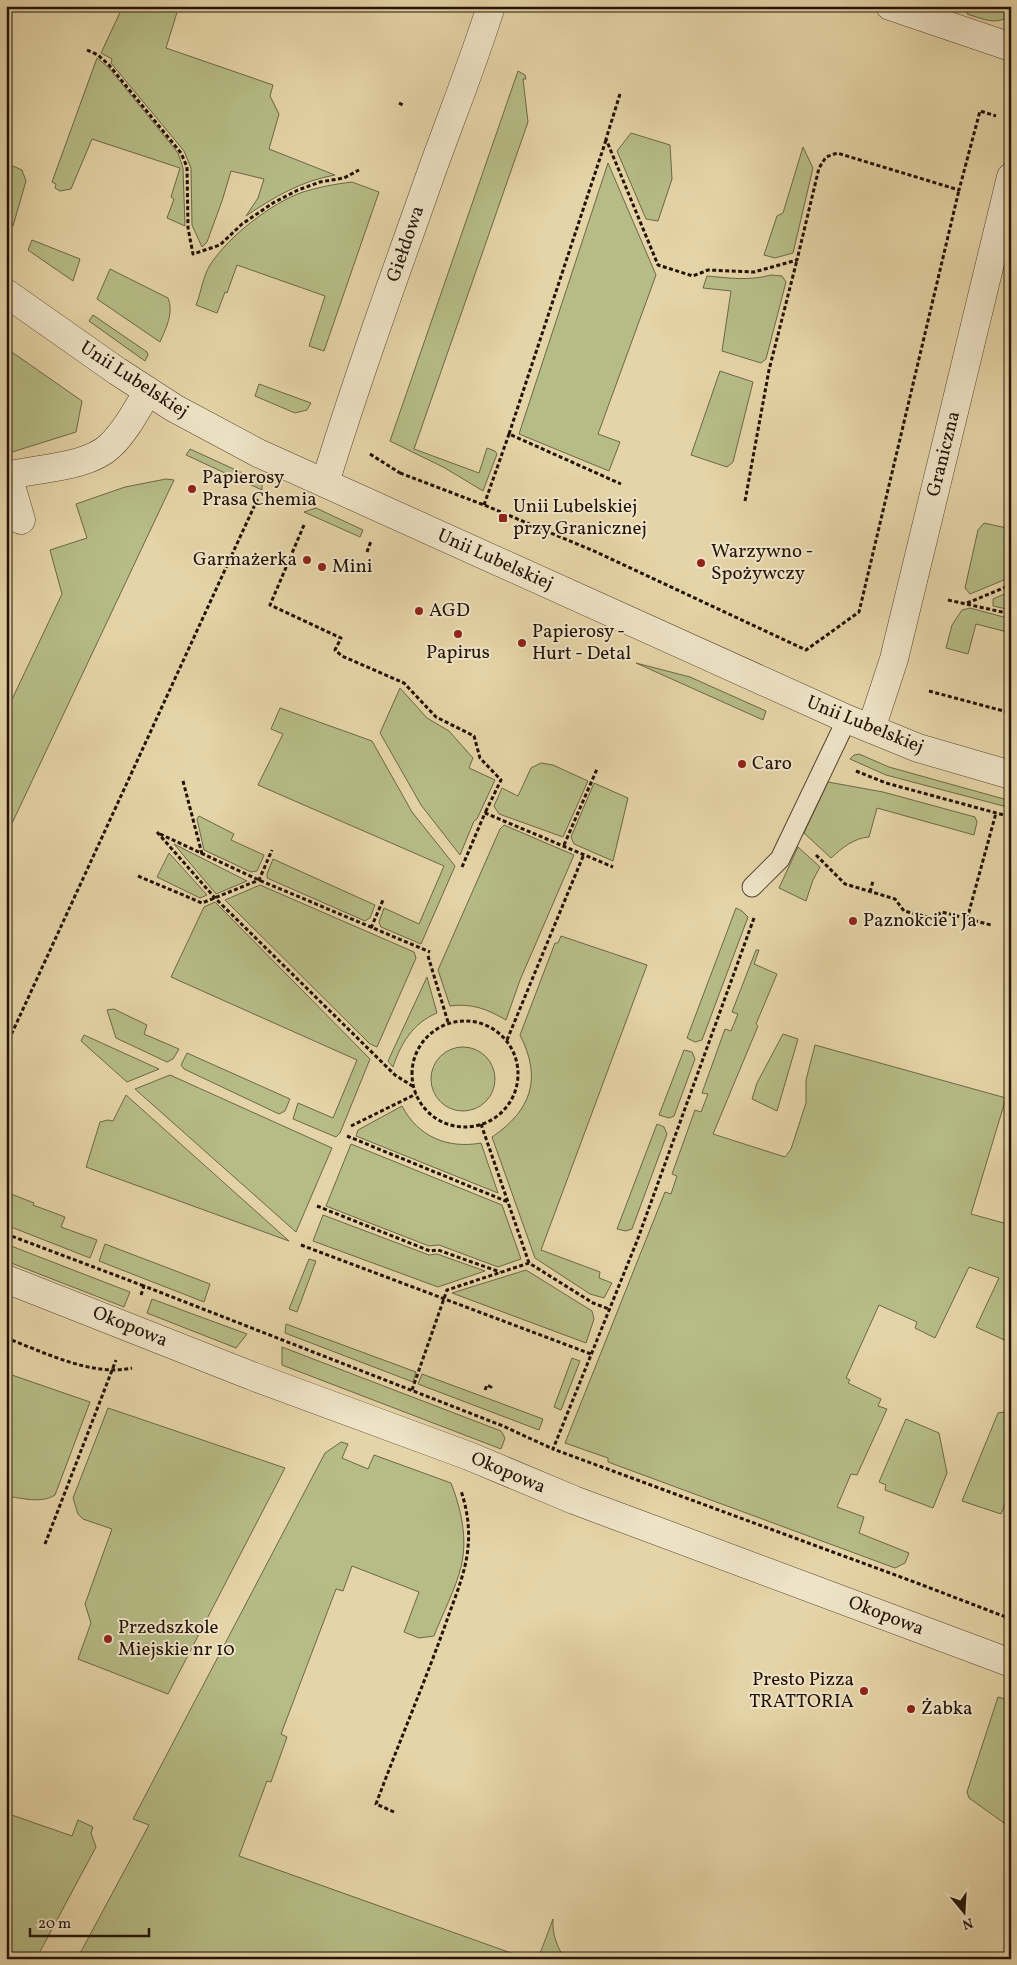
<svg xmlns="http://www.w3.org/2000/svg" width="1017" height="1965" font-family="Vollkorn,serif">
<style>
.green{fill:#b6bc86;stroke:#6c6746}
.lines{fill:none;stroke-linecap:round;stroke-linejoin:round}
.service-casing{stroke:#54422f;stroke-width:21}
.minor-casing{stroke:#54422f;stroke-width:29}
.tertiary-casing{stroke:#54422f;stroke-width:29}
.path{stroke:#231207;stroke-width:3;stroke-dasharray:4 2.5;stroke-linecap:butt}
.service{stroke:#eee3c6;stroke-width:19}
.minor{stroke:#eee3c6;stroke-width:28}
.tertiary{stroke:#eee3c6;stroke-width:28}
.poi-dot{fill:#8f2418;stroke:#eee3c6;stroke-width:2}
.labels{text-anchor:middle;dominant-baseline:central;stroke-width:4;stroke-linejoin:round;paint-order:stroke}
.street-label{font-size:19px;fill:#231207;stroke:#eee3c6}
.poi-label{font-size:19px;fill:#231207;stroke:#eee3c6;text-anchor:start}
</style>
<rect width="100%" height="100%" fill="#e5d4a7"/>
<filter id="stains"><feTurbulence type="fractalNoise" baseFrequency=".004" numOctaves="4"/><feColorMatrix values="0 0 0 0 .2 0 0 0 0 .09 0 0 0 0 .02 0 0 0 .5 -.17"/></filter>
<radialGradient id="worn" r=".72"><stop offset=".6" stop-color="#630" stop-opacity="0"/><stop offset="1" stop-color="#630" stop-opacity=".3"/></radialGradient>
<!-- green -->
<path class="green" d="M 123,6 L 179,6 L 166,48 L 273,85 L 270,96 L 279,114 L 269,149 L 335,175 C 301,181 274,197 246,216 L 258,198 L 264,179 L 231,171 L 222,201 L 207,242 L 202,247 L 192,225 L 191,168 L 184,151 L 111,63 L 112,59 L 101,53 Z
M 970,6 L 1011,6 L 1011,15 C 997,26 983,19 967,14 Z
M 97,58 L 109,68 L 178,153 L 183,168 L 185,226 L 167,218 L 174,199 L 171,197 L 180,168 L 92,139 L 71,189 L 60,191 L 55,188 L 56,184 L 52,182 Z
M 518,71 L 525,75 L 526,79 L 523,79 L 528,122 L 414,449 L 479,473 L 487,448 L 495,451 L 497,454 L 483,491 L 445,468 L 390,441 Z
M 631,133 L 670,145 L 672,179 L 658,221 L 646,219 L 617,151 Z
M 803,147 L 813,168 L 793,253 L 775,258 L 764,255 L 777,216 L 783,213 Z
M 6,163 L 22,170 L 26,181 L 13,226 L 6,229 Z
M 608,163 L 656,275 L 598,434 L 620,442 L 609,471 L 519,434 Z
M 352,182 L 379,192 L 324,351 L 309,346 L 325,296 L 237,265 L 227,293 L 225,292 L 217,313 L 196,305 C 201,293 203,276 210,265 C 228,237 271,203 303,192 C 319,187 335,184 352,182 Z
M 32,240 L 80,259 L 73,281 L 28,250 Z
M 110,269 L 168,298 C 174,313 166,328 160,342 L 97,299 Z
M 771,275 L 782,276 L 786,282 L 766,359 L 761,363 L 722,351 L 731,291 L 703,288 L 707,276 C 729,278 749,281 771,275 Z
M 93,315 L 147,352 L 148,355 L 145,361 L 89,321 Z
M 6,348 L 82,401 L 76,432 L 6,454 Z
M 720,371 L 753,382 L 733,462 L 727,467 L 691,455 Z
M 259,384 L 311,403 L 307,410 L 295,413 L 255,396 Z
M 190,449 L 262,482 L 262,490 L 186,455 Z
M 166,479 L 174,480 L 6,836 L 6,712 L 62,594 L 50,550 L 87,538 L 76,504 L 125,487 Z
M 316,508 L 363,530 L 360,537 L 304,512 Z
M 984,523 L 1011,529 L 1011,577 L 970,594 L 965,588 L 978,530 Z
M 1011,591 L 1011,610 L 993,606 L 993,599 Z
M 970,608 L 1011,619 L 1011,633 L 976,624 L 968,654 L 946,648 L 952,625 L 962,610 Z
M 636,663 L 690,677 L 766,711 L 763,720 Z
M 400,688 L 427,718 L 449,731 L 473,758 L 469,768 L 495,780 L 477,819 L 474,821 L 460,855 L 421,805 L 380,733 Z
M 280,708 L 372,741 L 412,812 L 455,866 L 421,944 L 381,927 L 379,922 L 384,908 L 419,924 L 444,866 L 258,785 L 283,734 L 271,729 Z
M 859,754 L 889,767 L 1011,801 L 1011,808 L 886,775 L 850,759 L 854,755 Z
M 541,763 L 553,765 L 588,781 L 563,837 L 499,814 L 494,806 L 502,788 L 518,796 L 531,768 Z
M 828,782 L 883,792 L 975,817 L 977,822 L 974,835 L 877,808 L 869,837 C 854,838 842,848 831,858 L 804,833 Z
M 594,783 L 628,798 L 613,861 L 574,844 L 571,837 Z
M 199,816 L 234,834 L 231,840 L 264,855 L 257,871 L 251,872 L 204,850 L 197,819 Z
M 504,825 L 574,855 L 520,980 L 506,1020 C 487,1009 472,1003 450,1006 L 438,970 L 500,829 Z
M 174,844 L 247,881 L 216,894 Z
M 798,847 L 820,867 L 813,880 L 806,901 L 779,888 Z
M 169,853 L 207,895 L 200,898 L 157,877 Z
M 273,859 L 375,905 L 370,918 L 365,921 L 267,878 L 267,874 Z
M 260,885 L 414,952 L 416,958 L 377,1047 L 370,1044 L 225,900 Z
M 215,902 L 370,1059 L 340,1133 L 336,1137 L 293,1119 L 298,1103 L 333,1118 L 357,1060 L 171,977 L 204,907 Z
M 736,908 L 742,911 L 748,917 L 702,1040 L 695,1042 L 687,1038 Z
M 561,936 L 647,965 L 541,1250 L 600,1272 L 599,1278 L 612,1283 L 604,1298 L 590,1294 L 535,1258 L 492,1137 C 532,1110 542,1078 520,1035 L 555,943 L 558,943 Z
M 756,950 L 759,950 L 754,964 L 777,974 L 756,1024 L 758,1026 L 713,1134 L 785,1157 L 791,1149 L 806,1103 L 806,1080 L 815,1045 L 1006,1098 L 971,1214 L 1011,1225 L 1011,1343 L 976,1327 L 999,1278 L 969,1267 L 935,1338 L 915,1328 L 917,1322 L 879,1305 L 846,1378 L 850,1380 L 848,1383 L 881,1399 L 878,1406 L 887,1409 L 857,1475 L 851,1474 L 837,1507 L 864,1517 L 859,1533 L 909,1553 L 905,1563 L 895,1568 L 608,1462 L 608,1458 L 565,1443 L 665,1192 L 671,1194 L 677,1176 L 672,1174 L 695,1110 L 701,1112 L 708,1094 L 702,1093 L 725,1029 L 731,1031 L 738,1014 L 732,1012 Z
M 427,977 L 437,1013 C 413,1023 401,1043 393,1067 L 388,1061 Z
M 114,1009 L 147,1025 L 144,1034 L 179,1049 L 173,1059 L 167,1062 L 116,1038 L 107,1010 Z
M 783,1034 L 798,1039 L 777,1111 L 752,1099 L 757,1083 Z
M 84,1035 L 159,1069 L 127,1082 L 81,1041 Z
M431 1079a32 32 0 1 1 64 0a32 32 0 1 1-64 0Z
M 684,1050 L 692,1052 L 695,1059 L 674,1116 L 669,1118 L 659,1115 Z
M 187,1053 L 290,1099 L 285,1111 L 279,1114 L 184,1069 L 181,1065 Z
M 170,1075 L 332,1148 L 296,1232 L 135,1089 Z
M 126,1095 L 289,1241 L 86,1167 L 100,1122 L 108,1120 L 113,1121 Z
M 402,1106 C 418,1137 448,1149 481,1143 L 498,1193 L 356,1136 L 358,1130 Z
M 657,1124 L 664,1127 L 667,1134 L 632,1229 L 626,1231 L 617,1229 Z
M 351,1144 L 502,1205 L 521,1259 L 498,1267 L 439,1245 L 429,1246 L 326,1206 Z
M 6,1192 L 34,1203 L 33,1205 L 65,1217 L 61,1227 L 97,1240 L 90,1258 L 6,1225 Z
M 323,1215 L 429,1255 L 437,1254 L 485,1271 L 438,1287 L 313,1241 Z
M 6,1244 L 130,1292 L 124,1307 L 6,1261 Z
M 105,1244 L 210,1284 L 204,1302 L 99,1261 Z
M 309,1259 L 316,1261 L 297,1312 L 289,1309 Z
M 526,1270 L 592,1311 L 594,1319 L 586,1343 L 452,1293 Z
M 152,1299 L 247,1334 L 236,1348 L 147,1313 Z
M 286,1324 L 416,1372 L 413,1382 L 285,1333 Z
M 282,1347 L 501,1431 L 505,1438 L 501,1449 L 282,1365 Z
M 572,1358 L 580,1361 L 561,1410 L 554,1407 Z
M 6,1373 L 90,1402 L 55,1495 C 41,1504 22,1498 6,1496 Z
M 422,1374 L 543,1419 L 539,1430 L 418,1384 Z
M 108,1408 L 285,1468 L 168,1694 L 78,1659 L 91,1623 L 85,1604 L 112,1529 L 83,1519 L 78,1514 L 73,1498 Z
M 1011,1411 L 1011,1506 L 1005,1504 L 1001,1514 L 962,1501 L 998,1413 Z
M 906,1419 L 939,1433 L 947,1473 L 933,1508 L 885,1490 L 886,1485 L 879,1482 Z
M 341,1442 L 348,1444 L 342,1458 L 368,1469 L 374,1455 L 451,1483 C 461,1509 468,1538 461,1567 C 456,1588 442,1615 434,1636 L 419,1638 L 404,1632 L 419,1592 L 352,1566 L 343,1591 L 336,1589 L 281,1734 L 287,1737 L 271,1782 L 267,1781 L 239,1856 L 528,1959 L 77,1959 L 149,1825 L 133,1819 L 325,1453 Z
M 998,1697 L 1011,1701 L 1011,1828 L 969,1798 L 967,1792 Z
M 6,1813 L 72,1836 L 78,1820 L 93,1827 L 91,1833 L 96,1847 L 36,1959 L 6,1959 Z
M 553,1919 C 552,1934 557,1947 565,1959 L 538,1959 Z"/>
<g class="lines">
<!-- service casing -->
<g class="service-casing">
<path id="service" d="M 752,887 L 780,859 L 847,719"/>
</g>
<!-- minor casing -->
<g class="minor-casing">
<path id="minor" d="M 8,475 L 21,520
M 6,476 C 37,468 87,468 110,446 C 126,431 137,409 148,391
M 325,483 C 355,386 389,291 423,196 C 445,132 471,70 491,6
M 871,729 L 894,659 L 1011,177
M 6,1279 L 252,1376 L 469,1456 L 574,1500 L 1011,1663"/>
</g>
<!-- tertiary casing -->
<g class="tertiary-casing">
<path id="tertiary" d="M 890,6 L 1011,47
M 6,293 L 117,371 L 174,408 L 258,453 L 847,719 L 918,748 L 1011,775"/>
</g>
<!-- path -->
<path class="path" d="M 87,50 L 98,55 L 109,65 L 181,153 L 187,167 L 188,228 L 193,254 L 220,245 L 242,224 L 273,203 L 298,190 L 320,182 L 344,178 L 359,170
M 620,94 L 606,139 L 658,265 L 693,276 L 708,270 L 754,272 L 797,260 L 819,168 L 826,157 L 837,153 L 959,190 L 980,111 L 996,116
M 399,103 L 403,105
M 606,140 L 509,434 L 621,484
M 370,454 L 400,473
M 400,473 L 484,505 L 594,551 L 806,650 L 859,612 L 959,190
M 745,501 L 769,370 L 797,260
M 484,505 L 509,434
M 304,525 L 270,605 L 341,638 L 335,650 L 342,656 L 404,683 L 436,717 L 474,736 L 480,758 L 501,780 L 485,813
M 367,552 L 371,541
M 948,600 L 1011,614
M 967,603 L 1011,585
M 929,691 L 1011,713
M 856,771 L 886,783 L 1011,817
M 183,781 L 202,854
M 157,832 L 215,898 L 395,1075 L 414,1087
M 160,834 L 259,880 L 430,952
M 564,845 L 597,769
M 816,855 L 845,884 L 895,899 L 904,911 L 932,918 L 942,912 L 991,925
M 462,867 L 485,813 L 613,867
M 138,876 L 202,903 L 259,880 L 272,850
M 870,892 L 873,881
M 754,918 L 637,1241 L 553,1449 L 917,1583 L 1011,1619
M 967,919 L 996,813
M 371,928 L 383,900
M 428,956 L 448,1022
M412 1074a53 53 0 1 1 106 0a53 53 0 1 1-106 0Z
M 507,1040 L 584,854
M 6,1046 L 258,498
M 481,1124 L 529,1263
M 351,1126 L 416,1094
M 347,1136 L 508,1202
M 317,1206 L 430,1251 L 438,1250 L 500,1272
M 6,1234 L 144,1286
M 301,1245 L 591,1354
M 141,1295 L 144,1286 L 503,1426 L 553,1449
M 6,1338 C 44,1352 92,1377 132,1368
M 412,1390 L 447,1290 L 529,1263 L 593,1303 L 609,1309
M 485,1390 L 487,1385 L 491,1387 L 491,1384
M 45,1544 L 116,1360
M 394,1812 L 376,1804 C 399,1742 425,1682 447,1620 C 455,1597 466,1572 468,1547 C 470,1529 467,1508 461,1491"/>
<!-- service -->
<use href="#service" class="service"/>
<!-- minor -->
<use href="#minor" class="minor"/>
<!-- tertiary -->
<use href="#tertiary" class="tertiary"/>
</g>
<!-- markers -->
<g class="poi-dot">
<circle cx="192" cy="489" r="5"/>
<rect x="498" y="513" width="10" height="10" rx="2.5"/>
<circle cx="307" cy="560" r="5"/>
<circle cx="701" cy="563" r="5"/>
<circle cx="322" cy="567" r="5"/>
<circle cx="419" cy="611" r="5"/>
<circle cx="458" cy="634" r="5"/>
<circle cx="522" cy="643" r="5"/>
<circle cx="742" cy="764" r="5"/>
<circle cx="853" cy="921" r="5"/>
<circle cx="108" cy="1639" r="5"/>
<circle cx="864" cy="1691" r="5"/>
<circle cx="911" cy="1709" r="5"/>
</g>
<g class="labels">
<!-- street labels -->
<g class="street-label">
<text transform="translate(406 244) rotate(-71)">Giełdowa</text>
<text transform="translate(134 380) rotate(33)">Unii Lubelskiej</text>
<text transform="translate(944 454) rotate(-76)">Graniczna</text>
<text transform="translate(495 560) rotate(24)">Unii Lubelskiej</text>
<text transform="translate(865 725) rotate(22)">Unii Lubelskiej</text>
<text transform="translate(130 1327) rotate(22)">Okopowa</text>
<text transform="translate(508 1473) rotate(23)">Okopowa</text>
<text transform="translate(886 1616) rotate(21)">Okopowa</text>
</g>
<!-- poi labels -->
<g class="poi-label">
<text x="202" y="478">Papierosy<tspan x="202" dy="22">Prasa Chemia</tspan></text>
<text x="513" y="507">Unii Lubelskiej<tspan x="513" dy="22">przy Granicznej</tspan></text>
<text x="711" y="552">Warzywno -<tspan x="711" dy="22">Spożywczy</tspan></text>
<text x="297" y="560" text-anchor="end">Garmażerka</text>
<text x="332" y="567">Mini</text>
<text x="429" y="611">AGD</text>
<text x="532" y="632">Papierosy -<tspan x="532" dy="22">Hurt - Detal</tspan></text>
<text x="458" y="653" text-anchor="middle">Papirus</text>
<text x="752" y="764">Caro</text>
<text x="863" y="921">Paznokcie i Ja</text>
<text x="118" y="1628">Przedszkole<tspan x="118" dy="22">Miejskie nr 10</tspan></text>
<text x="854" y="1680" text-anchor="end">Presto Pizza<tspan x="854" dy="22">TRATTORIA</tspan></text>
<text x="921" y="1709">Żabka</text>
</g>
</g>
<!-- margin -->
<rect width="1017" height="1965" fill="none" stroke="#e5d4a7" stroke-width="25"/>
<rect x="8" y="8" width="1002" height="1950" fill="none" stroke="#231207" stroke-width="2.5"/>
<rect x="12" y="12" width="992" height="1940" fill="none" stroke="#231207"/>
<!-- north arrow -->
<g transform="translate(964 1912) rotate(162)" stroke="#eee3c6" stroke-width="4" paint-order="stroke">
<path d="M0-4L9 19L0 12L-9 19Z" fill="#231207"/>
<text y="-8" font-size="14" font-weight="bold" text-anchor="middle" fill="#231207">N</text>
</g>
<!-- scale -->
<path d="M30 1928v8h119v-8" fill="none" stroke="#231207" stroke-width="2.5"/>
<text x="38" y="1928" font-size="15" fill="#231207" stroke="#eee3c6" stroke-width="4" paint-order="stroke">20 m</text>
<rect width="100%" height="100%" filter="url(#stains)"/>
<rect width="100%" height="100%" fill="url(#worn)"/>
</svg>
